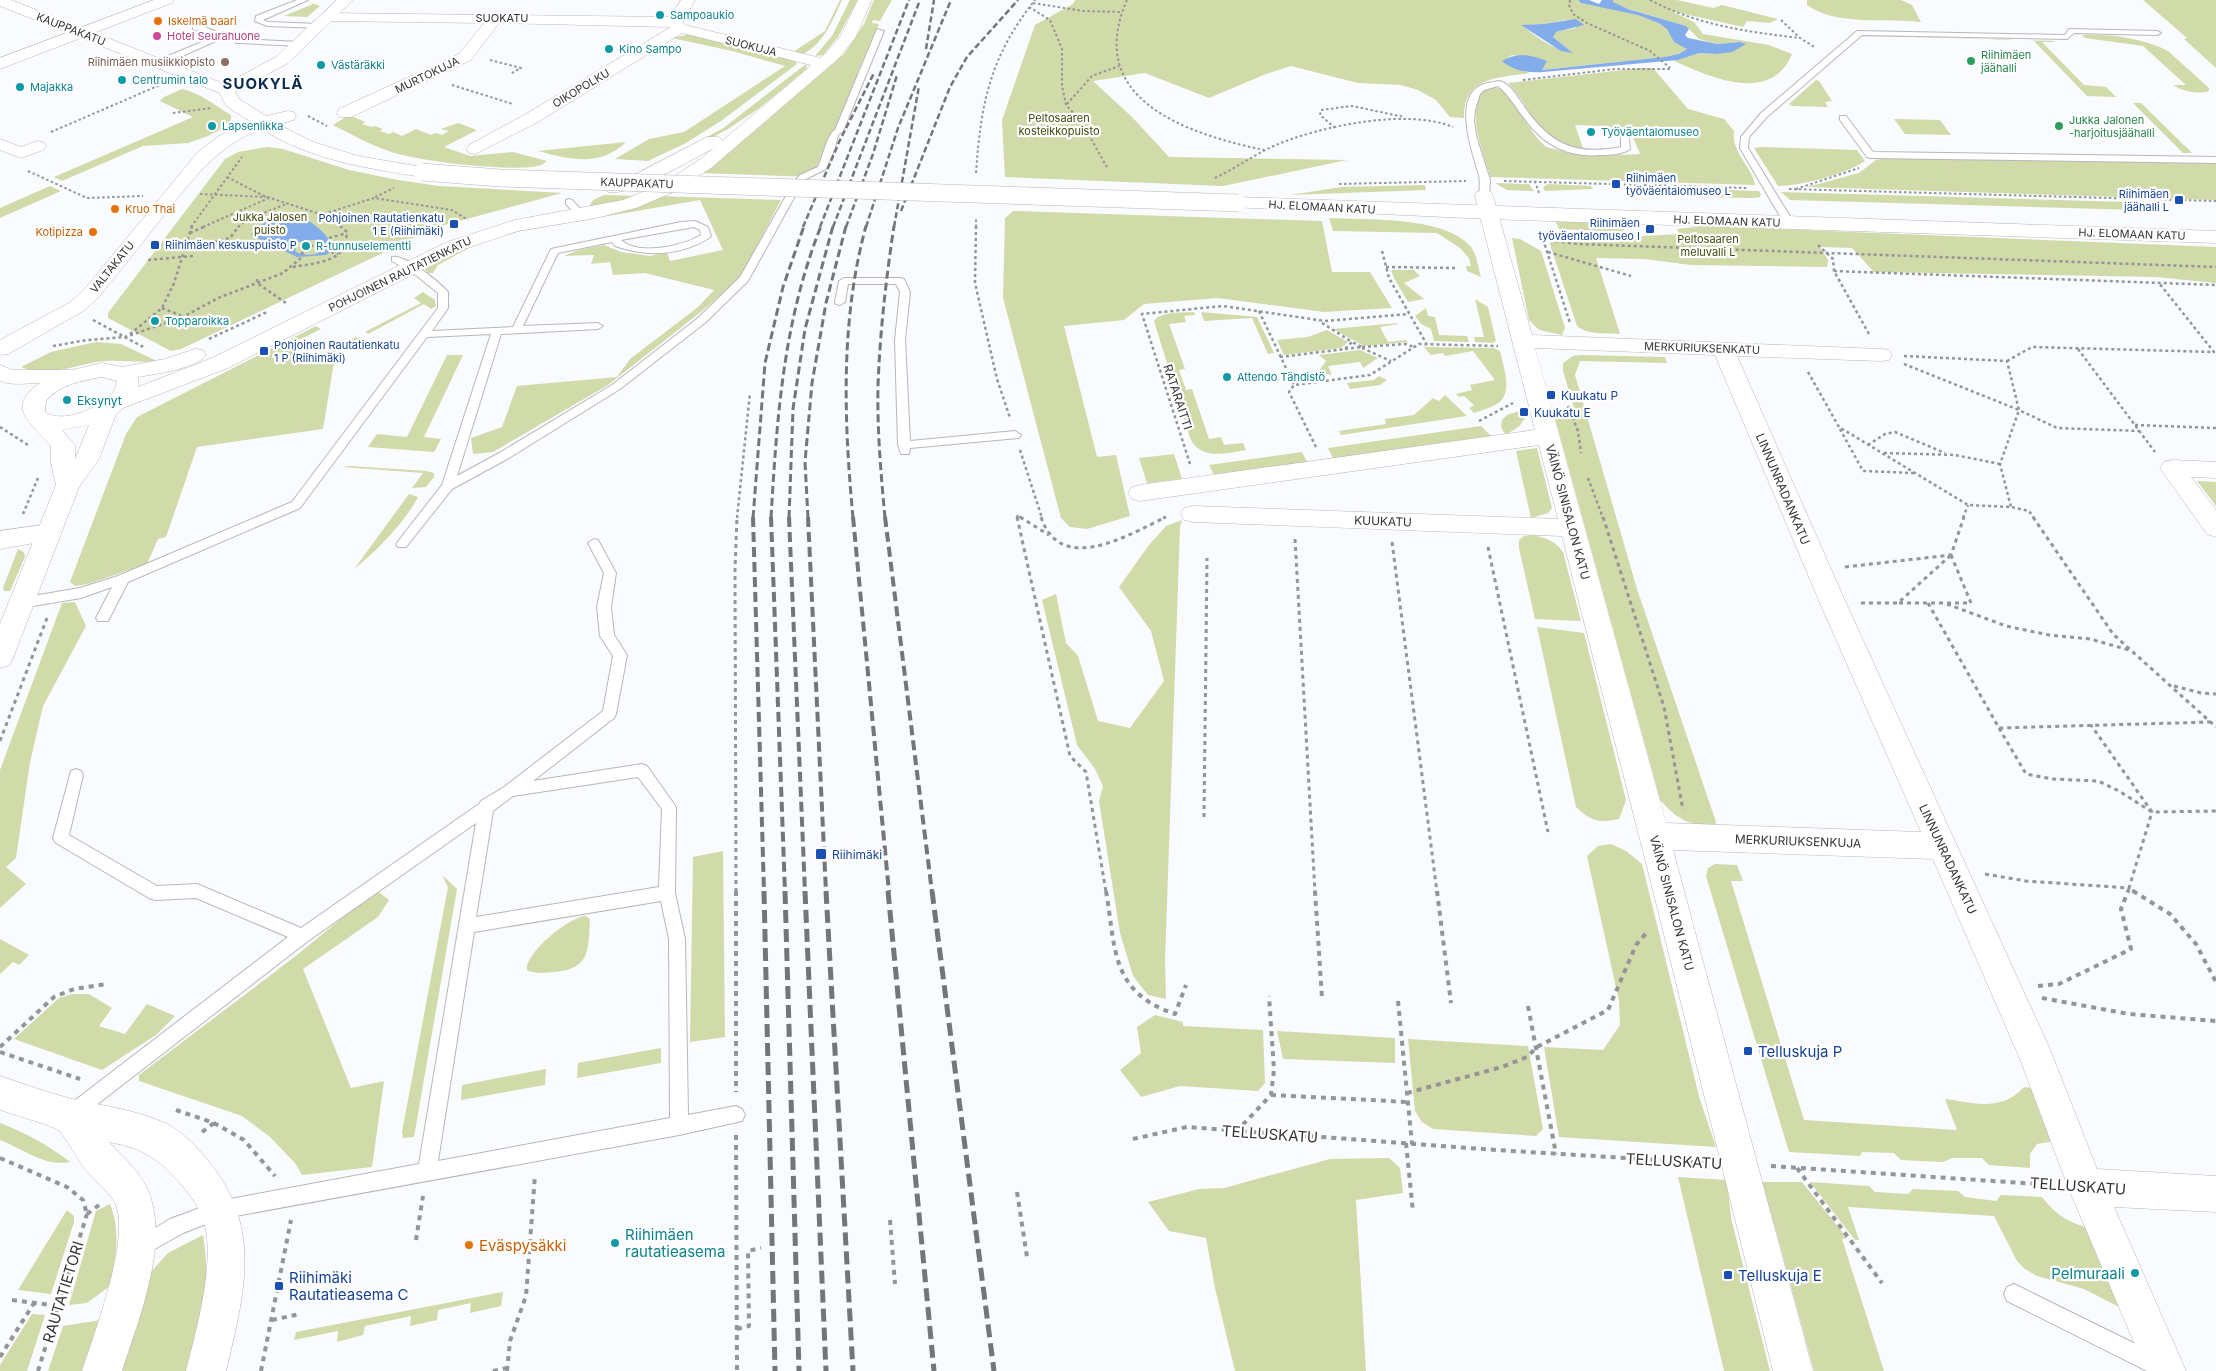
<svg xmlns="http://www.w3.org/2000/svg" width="2216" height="1371" font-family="Inter,sans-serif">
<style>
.green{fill:#d1daa9;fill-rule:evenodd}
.water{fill:#82acea;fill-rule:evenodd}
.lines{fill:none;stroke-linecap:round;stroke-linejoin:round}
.lane-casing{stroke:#b5b7bc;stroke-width:2}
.street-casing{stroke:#b5b7bc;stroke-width:1}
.secondary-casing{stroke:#b5b7bc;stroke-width:1}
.path-far3{stroke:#939597;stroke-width:2;stroke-dasharray:2.5 2.5;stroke-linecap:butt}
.path-far2{stroke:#939597;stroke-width:2.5;stroke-dasharray:3 3;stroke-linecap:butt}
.path-far1{stroke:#939597;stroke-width:3;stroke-dasharray:4 4;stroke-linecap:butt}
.path{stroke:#939597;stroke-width:4;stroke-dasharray:5 5;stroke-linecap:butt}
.lane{fill:#fff;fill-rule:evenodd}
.street{fill:#fff;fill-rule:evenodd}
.secondary{fill:#fff;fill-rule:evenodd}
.rail-far3{stroke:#737577;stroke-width:2.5;stroke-dasharray:6 3;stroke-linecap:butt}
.rail-far2{stroke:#737577;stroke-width:3;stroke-dasharray:8 4;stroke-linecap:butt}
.rail-far1{stroke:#737577;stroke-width:4;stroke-dasharray:10 5;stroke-linecap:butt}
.rail{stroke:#737577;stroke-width:5;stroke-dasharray:13 6;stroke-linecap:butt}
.secondary-bridge-casing{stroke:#b5b7bc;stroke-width:18;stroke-linecap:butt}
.secondary-bridge{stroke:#fff;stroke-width:17}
.culture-dot{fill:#0f9aa8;stroke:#fff;stroke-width:2}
.food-dot{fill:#e8710a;stroke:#fff;stroke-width:2}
.hotel-dot{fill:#d1479c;stroke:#fff;stroke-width:2}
.leisure-dot{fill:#2e9e5b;stroke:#fff;stroke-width:2}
.education-dot{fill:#8d6e63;stroke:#fff;stroke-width:2}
.transit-dot{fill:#1a4fb4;stroke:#fff;stroke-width:2}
.labels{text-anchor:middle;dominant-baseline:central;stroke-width:4.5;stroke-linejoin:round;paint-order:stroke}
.far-culture-label{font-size:11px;fill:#0d838f;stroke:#fff;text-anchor:start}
.far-street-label{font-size:11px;fill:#333436;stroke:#fff}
.far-food-label{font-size:11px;fill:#c56008;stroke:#fff;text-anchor:start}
.far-hotel-label{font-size:11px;fill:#b23c85;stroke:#fff;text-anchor:start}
.far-leisure-label{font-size:11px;fill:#27864d;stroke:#fff;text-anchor:start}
.far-education-label{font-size:11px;fill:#785e54;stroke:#fff;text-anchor:end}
.far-park-label{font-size:11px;fill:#42490e;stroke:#fff}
.far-transit-label{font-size:11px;fill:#164399;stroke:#fff;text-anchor:start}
.transit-label{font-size:12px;fill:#164399;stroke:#fff;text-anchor:start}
.street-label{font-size:12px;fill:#333436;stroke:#fff}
.culture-label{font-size:12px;fill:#0d838f;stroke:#fff;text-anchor:start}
.far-district-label{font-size:15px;font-weight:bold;letter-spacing:1px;fill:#082a50;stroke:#fff}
.near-transit-label{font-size:15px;fill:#164399;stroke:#fff;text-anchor:start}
.near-street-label{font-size:15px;fill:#333436;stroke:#fff}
.near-culture-label{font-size:15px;fill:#0d838f;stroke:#fff;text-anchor:start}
.near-food-label{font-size:15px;fill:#c56008;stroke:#fff;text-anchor:start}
</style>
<rect width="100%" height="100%" fill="#f9fbfe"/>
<!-- green -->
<path class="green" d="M 840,0 L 842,0 C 833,19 824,44 803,54 L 793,52 L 825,31 Z
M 850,0 L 857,0 L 838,37 L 823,55 L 815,56 L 832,36 Z
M 874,0 L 892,0 L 880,21 L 873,20 L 872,23 L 879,24 L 858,71 L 854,88 L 812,177 L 700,173 L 844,54 L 864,24 Z
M 1075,0 L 1578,0 L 1581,3 C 1606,9 1637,10 1660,23 C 1672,30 1675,43 1688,49 L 1679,54 L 1664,57 L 1541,70 L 1546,61 L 1512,55 L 1503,61 L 1507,65 L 1530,73 C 1498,78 1463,77 1464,118 L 1450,117 L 1436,100 L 1418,90 L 1401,85 L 1358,83 L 1291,66 L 1266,74 L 1209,98 L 1145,73 L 1093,81 L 1133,118 L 1169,157 L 1347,160 L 1223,186 L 1005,177 L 1002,120 L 1035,25 L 1073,4 ZM 1566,20 L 1576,28 L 1555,32 L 1553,37 L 1572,52 C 1554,50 1535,37 1522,25 L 1543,24 Z
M 1613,0 L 1677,0 L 1713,8 L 1722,5 L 1778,19 L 1770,23 L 1747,21 L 1743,27 L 1671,11 L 1694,22 L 1703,34 L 1769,45 L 1792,54 C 1771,105 1710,77 1674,61 L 1699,53 L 1717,54 L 1740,42 L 1718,44 L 1699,39 L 1686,26 L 1619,6 L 1612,2 Z
M 1807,0 L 1901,0 L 1912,5 L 1921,22 C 1888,18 1834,26 1807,5 Z
M 2143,0 L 2216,0 L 2216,68 L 2184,39 L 2187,38 Z
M 306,1 L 320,6 L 307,17 L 284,16 L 313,4 Z
M 691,34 L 783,57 L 795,61 L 797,64 L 721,121 L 684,144 L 648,161 L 615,159 L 649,139 L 684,132 L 785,66 L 732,51 L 672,38 Z
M 1874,35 L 2053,41 L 2055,42 L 2042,42 L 2084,85 L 2106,87 L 2116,97 L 2087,96 L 2033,40 L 1870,36 Z
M 2082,35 C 2110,34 2143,38 2168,51 L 2209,88 L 2209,91 C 2198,95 2182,91 2173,85 L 2186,85 L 2143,46 L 2085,38 Z
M 806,64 L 807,69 L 802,73 L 758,109 L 728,129 L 646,172 L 640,171 L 722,129 Z
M 1641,68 L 1653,68 L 1688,109 L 1724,119 L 1734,131 C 1731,153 1752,166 1755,185 L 1490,177 C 1482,146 1469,125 1480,93 L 1492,86 C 1515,91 1526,131 1545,146 C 1548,148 1555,149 1559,150 C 1586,158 1612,155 1640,154 L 1630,130 L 1601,126 L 1575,125 L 1583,148 C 1535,146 1536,112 1508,83 Z
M 1816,80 L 1819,81 L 1832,101 L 1825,102 L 1828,107 L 1792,106 L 1789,104 Z
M 182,89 C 201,93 215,106 231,115 L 231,120 L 218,131 L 208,136 L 188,143 L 143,146 L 62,181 L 54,177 L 193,117 L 160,101 L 164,97 Z
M 2133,103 L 2141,103 L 2192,153 L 2183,153 Z
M 349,115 L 365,122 L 362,124 L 371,127 L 375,126 L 383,129 L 380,131 L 389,134 L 393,132 L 402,136 L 416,129 L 431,135 L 435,133 L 442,135 L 449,131 L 441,129 L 458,123 L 477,130 L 444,147 L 470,156 L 513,152 L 547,161 C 544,163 541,166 537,166 C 511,172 414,161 389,151 C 370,145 351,134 333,125 Z
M 1894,119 L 1940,120 L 1951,135 L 1905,134 Z
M 626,142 C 600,167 571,160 538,151 Z
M 267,147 L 283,149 L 349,170 L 398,180 L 439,186 L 562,193 L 437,227 L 181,349 L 171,351 L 108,318 L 108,313 L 225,159 L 238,152 Z
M 1761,147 L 1857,150 L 1865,161 C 1846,174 1801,186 1778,186 L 1754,148 Z
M 1885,158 L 1981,158 L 2216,164 L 2216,200 L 1807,187 L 1859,173 L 1876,160 Z
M 1495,183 L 1529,184 L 1534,191 L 1507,190 Z
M 1548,184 L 1591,186 L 1593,189 L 1545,191 L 1543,187 Z
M 1425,185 L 1426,190 L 1289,195 L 1342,187 Z
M 50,186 L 61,191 L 0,218 L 0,208 Z
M 1644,187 L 1759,191 L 1761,194 L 1760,197 L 1752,198 L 1705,197 L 1640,190 L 1640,188 Z
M 1781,192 L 2160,203 L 2167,206 L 2165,208 L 2139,210 L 1790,200 Z
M 604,195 L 643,196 L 588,208 L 593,200 Z
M 659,196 L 781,200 L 740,278 L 702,311 L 608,385 L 493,452 L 473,454 L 471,438 L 502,427 L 517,386 L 617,377 L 630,359 L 698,307 L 714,290 L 645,273 L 613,275 L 610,262 L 591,264 L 594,255 L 564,256 L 579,250 L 604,245 L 621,252 L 650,256 L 667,252 L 670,261 L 723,250 L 700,200 L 521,231 L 486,241 L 467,249 L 438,265 L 433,273 L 428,273 L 425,269 L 427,264 L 485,238 Z
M 1013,211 L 1322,221 L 1332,272 L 1370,272 L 1392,308 L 1324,312 L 1218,298 L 1144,304 L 1124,320 L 1064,326 L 1097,457 L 1116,455 L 1130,516 L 1087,529 L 1070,527 L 1061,518 L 1003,298 L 1005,218 Z
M 1329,218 C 1367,220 1446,216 1471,247 C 1477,255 1478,267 1481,277 L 1467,271 L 1466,266 L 1471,266 L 1469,258 L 1460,248 L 1437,233 L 1333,231 Z
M 1555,220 L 1620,226 L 1624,229 L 1623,232 L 1559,229 Z
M 1705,226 L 2216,247 L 2216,283 L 2156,277 L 1874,272 L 1852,248 L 1820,247 L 1828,260 L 1827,267 L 1691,265 L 1644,259 L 1596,258 L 1620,334 C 1606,333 1588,335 1577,326 L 1550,244 L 1552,236 L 1627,237 L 1679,234 L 1677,229 Z
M 1512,238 L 1520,239 L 1541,251 L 1565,328 L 1562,335 L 1539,330 L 1529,320 Z
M 1391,270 L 1414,270 L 1420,276 L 1404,283 L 1424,299 L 1408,302 L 1394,278 Z
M 423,292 L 435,300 L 436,306 L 431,309 L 424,304 L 368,334 L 365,332 L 421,303 L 414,298 Z
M 1475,299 L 1488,307 L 1496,341 L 1493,343 L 1475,342 L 1474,337 L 1484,337 Z
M 1426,308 L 1428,316 L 1435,317 L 1439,335 L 1467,336 L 1469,342 L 1434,341 L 1431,329 L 1421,324 L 1415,316 Z
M 1194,312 L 1195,315 L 1184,316 L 1186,322 L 1169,324 L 1185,369 L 1179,370 L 1186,390 L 1192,389 L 1209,439 L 1221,437 L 1224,445 L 1243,443 L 1246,450 C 1225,453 1201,461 1190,438 L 1154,321 C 1161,311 1182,313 1194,312 Z
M 1201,312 L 1257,317 L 1274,353 L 1268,354 L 1252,318 L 1204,321 Z
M 1397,323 L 1398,324 L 1380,327 L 1388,342 L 1406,340 L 1408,342 L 1364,346 L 1333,329 Z
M 316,326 L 321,329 L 287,346 L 311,361 L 356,337 L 359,339 L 336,350 L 323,429 L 197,447 L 166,537 L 158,539 L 147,564 L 88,584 L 75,586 L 70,582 L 126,434 L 137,417 Z
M 1327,330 L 1348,342 L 1341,348 L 1284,355 L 1277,340 L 1308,337 Z
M 96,342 L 121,344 L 157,361 C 140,363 123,360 106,361 C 78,363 49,379 21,367 L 51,352 Z
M 1424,347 L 1494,348 L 1500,351 C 1503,366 1514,394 1497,404 C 1490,408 1482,410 1474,413 L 1469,408 L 1474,405 L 1464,396 L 1459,397 L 1456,394 L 1472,390 L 1470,385 L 1495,380 L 1473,351 L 1445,356 L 1443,353 L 1431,355 Z
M 1360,350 L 1378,358 L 1363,368 L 1360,362 L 1328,366 L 1332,375 L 1318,372 L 1326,361 L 1319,355 Z
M 447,355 L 463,355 L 424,437 L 441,439 L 434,452 L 368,447 L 377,434 L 407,437 Z
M 1581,355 L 1665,357 L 1667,363 L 1580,361 L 1575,375 L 1637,589 L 1716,822 L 1715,826 C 1688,825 1678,820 1660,800 L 1552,408 L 1574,408 L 1563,371 L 1563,363 L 1573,356 Z
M 1379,376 L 1387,380 L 1380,385 L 1350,389 L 1347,383 L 1374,380 Z
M 1445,395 L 1467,416 L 1341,435 L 1339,431 L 1386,424 L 1385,419 L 1414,415 L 1433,398 L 1439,401 Z
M 1528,408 C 1526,421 1518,430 1505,434 L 1501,427 L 1502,420 L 1507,415 Z
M 1481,426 L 1491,436 L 1333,458 L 1328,448 Z
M 1537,448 L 1552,508 L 1548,513 L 1531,518 L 1516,451 Z
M 1302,452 L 1307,462 L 1214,475 L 1209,465 Z
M 1174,454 L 1182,479 L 1147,483 L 1139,458 Z
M 349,466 L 426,471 L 434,473 L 434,477 L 426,487 L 412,488 L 423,473 L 342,467 Z
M 2197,481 L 2216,482 L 2216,506 Z
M 409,494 L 418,497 C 405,522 377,551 355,568 Z
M 1182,520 L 1180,527 L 1165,961 L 1166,999 L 1148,995 L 1133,976 L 1120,933 L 1099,801 L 1103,786 L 1095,769 L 1077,745 L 1042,600 L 1056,594 L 1066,643 L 1078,656 L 1098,721 L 1130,728 L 1164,681 L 1151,631 L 1119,587 L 1149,545 L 1166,526 Z
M 1532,535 C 1545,538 1555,540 1563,552 L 1581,621 L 1535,619 L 1519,548 L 1519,540 L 1524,536 Z
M 18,549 L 24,552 L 25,557 L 10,591 L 4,591 L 3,588 Z
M 75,602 L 86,626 L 43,706 L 30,762 L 16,858 L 6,867 L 26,884 L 0,908 L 0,770 L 62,603 Z
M 1537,627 L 1584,633 L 1626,800 L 1619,819 C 1599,823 1592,822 1576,807 Z
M 1611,844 L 1626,851 L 1642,864 L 1700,1100 L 1716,1147 L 1559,1137 L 1544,1047 L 1603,1050 L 1620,1025 L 1619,1001 L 1587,856 L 1598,846 Z
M 723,851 L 725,1037 L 690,1042 L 693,857 Z
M 1715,864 L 1737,865 L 1743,881 L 1731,881 L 1804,1120 L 1957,1130 L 1945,1099 C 1975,1103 2001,1112 2024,1087 L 2032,1088 L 2055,1141 L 2037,1144 L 2030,1154 L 2030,1168 L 1989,1165 L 1982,1158 L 1952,1158 L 1943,1162 L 1901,1160 L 1894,1153 L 1862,1152 L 1860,1156 L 1789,1152 L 1706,876 L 1708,868 Z
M 442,875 L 457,889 L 414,1137 L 403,1138 L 402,1132 L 448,887 Z
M 376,890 L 389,900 L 378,917 L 303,969 L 351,1088 L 384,1081 L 372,1167 L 302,1175 L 295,1163 L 270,1137 L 242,1116 L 139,1081 L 139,1075 L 297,955 Z
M 586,916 L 590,919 C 588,950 591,969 554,972 C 545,973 535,974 527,970 C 525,953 570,916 586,916 Z
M 0,939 L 29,955 L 19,965 L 13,962 L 0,974 Z
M 72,994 L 89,994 L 112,1008 L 99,1026 L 125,1034 L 147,1004 L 175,1016 L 156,1035 L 102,1070 L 14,1039 L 59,998 Z
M 1155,1015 L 1183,1022 L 1183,1026 L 1263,1030 L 1265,1083 L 1258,1091 L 1180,1086 L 1141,1097 L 1120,1070 L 1141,1053 L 1137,1027 Z
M 1277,1031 L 1395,1038 L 1395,1063 L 1283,1059 Z
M 1408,1039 L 1528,1046 L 1543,1129 L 1536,1136 L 1433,1129 L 1422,1122 L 1415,1111 Z
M 661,1048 L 661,1063 L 577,1078 L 578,1063 Z
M 546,1069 L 545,1085 L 461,1100 L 462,1085 Z
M 0,1123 C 26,1133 48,1145 70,1162 C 45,1167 23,1149 0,1140 Z
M 1389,1158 L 1400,1168 L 1403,1193 L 1356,1200 L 1366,1371 L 1235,1371 L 1215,1288 L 1206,1238 L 1169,1231 L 1148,1202 L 1199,1189 L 1224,1188 L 1330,1159 Z
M 1678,1177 L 1727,1180 L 1731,1218 L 1770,1371 L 1724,1371 Z
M 1760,1182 L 1802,1182 L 1847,1238 L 1842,1239 L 1884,1371 L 1814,1371 L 1775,1227 Z
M 1810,1182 L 1869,1186 L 1875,1192 L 1908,1194 L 1913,1189 L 1958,1191 L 1965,1197 L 1996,1201 L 2001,1195 L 2042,1197 C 2056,1215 2069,1223 2092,1229 L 2121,1308 L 2084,1289 L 2037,1276 L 2025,1269 L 2017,1261 L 1994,1216 L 1848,1207 L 1859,1240 L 1855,1240 Z
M 110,1204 C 121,1232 116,1258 110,1286 L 87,1303 L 69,1305 L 96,1211 Z
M 67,1210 L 74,1216 L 74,1222 L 51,1294 L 18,1290 Z
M 203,1235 C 212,1287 200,1322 187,1371 L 119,1371 L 150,1273 L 168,1253 Z
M 503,1292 L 501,1306 L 470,1313 L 471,1303 L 438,1310 L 437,1320 L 410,1326 L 411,1316 L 365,1326 L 363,1335 L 337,1342 L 338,1331 L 294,1340 L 296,1332 Z
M 32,1314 L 45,1315 L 27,1371 L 0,1371 L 0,1365 Z
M 101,1320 L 87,1371 L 48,1371 L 63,1326 Z"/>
<!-- water -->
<path class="water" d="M 1578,0 L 1589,0 L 1599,4 L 1602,0 L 1613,0 L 1613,2 L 1628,9 L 1686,26 L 1689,29 L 1685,35 L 1688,38 L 1718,44 L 1740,42 L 1746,44 L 1732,52 L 1717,54 L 1699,53 L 1678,60 L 1543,72 C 1529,73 1513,71 1502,61 C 1518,52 1530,55 1547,61 L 1542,70 L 1664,57 L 1679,54 L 1687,49 L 1674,42 L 1667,29 L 1659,23 L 1638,15 L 1581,3 Z
M 1576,19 L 1584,25 L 1556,32 L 1553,37 L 1573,53 L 1561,51 L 1521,25 L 1543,24 Z
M 287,213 C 303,213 329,233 334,249 L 326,255 L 297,257 L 251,235 L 255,227 ZM 309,240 L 315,240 L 326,246 C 318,257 307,256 296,252 L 295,249 L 299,242 Z"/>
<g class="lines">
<!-- lane casing -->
<g class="lane-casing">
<path id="lane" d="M 297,0 L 308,0 L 263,20 L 268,22 L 319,24 L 323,26 L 322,28 L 267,26 L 255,21 L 256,16 Z
M 193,25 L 199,25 L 227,36 L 162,65 L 156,65 L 156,61 L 216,36 L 193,29 Z
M 877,29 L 884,31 L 843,131 L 838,135 L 835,148 L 826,169 L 806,179 L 801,185 L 748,281 L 706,322 L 620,389 L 509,458 L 452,489 L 406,547 L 398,547 L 396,544 L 442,485 L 491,334 L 427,337 L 300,508 L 128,582 L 108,621 L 98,621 L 96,618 L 112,587 L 81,598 L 21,608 L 16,606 L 15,603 L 16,600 L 21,598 L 80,588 L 118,576 L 292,502 L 438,308 L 438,293 L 417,276 L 392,261 L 392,257 C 405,254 439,282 448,292 L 448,308 L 432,331 L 513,327 L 551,249 L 681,222 L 695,221 L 708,227 L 711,236 L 709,238 C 681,256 646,257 615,246 L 612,242 L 558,253 L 523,326 L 598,323 L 603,326 L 598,329 L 501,334 L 457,476 L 501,452 L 612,385 L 698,318 L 740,277 L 794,182 L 800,175 L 818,167 C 823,157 827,134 835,130 ZM 694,227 L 700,230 L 701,235 C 683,246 638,256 621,240 Z
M 2069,29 L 2157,31 L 2161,33 L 2157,35 L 2074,33 L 2067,39 L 1862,35 L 1767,117 L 1749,137 L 1748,148 L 1794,223 L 1792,225 L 1789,226 L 1784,223 L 1740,148 L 1741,137 L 1761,113 L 1857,31 L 2065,35 Z
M 236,39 L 300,42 L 304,44 L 300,46 L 239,43 L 236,43 Z
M 1500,81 C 1510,84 1517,96 1523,105 C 1550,144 1574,156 1621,147 L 1621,138 L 1625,135 L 1629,138 L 1630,149 C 1624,154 1610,155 1601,155 C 1569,158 1543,145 1525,119 C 1516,108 1509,95 1498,86 L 1484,90 L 1480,94 L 1475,110 L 1474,122 L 1477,139 L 1490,180 L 1489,196 L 1484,199 L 1481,198 C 1478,191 1481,183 1479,175 C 1473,155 1454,102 1478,87 C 1483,83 1493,82 1500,81 Z
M 1840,116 L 1846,116 L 1873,152 L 2216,157 L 2216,163 L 1870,158 L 1867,157 L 1840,120 Z
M 569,199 L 572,200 L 584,213 L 584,217 L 578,217 L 566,204 L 566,200 Z
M 844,278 L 900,278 L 904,279 L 910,292 L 905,340 L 910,441 L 1015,431 L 1021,435 L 1019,438 L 910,448 L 909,454 L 901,454 L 898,445 L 895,340 L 900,292 L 896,284 L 848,284 L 845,302 L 840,305 L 836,304 L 835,302 L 839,281 Z
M 594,539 L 598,540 L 616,573 L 611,607 L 614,635 L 627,655 L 616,714 L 614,718 L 533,781 L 642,764 L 647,766 L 674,804 L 676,808 L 675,893 L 685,939 L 688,1115 L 736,1106 L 742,1109 L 745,1115 L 742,1121 L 679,1135 L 219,1219 L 183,1233 L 139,1258 L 132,1256 L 130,1249 L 132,1242 L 170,1219 L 219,1201 L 419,1164 L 476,823 L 308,941 L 77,1120 L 71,1123 L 65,1120 L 62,1114 L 65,1108 L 288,937 L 196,898 L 155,900 L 149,898 L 56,843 L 53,838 L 71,771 L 76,769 L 81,771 L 83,775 L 69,835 L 157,886 L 197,884 L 301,928 L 479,804 L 481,801 L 504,787 L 603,711 L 613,656 L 600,636 L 597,607 L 604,573 L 588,543 ZM 638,777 L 662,809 L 659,887 L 476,917 L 493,811 L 513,796 ZM 661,901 L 669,939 L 670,1118 L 438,1161 L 474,932 Z
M 2014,1284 L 2168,1360 L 2182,1364 L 2185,1371 L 2147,1371 L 2007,1301 L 2004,1294 L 2007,1287 Z"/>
</g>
<!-- street casing -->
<g class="street-casing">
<path id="street" d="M 0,0 L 11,0 L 232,87 L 234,90 L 232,93 L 220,93 L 0,6 Z
M 681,0 L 695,0 L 683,22 L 685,25 L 829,60 L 831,63 L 829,66 L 823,68 L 682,33 L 538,122 L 475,154 L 469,153 L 466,149 L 469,145 L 526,114 L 671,27 L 499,23 L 471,60 L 351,117 L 339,117 L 337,113 L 339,109 L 459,54 L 484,23 L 330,21 L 325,19 L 322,16 L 325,13 L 670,17 Z
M 0,139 L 21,147 L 37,141 L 43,142 L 46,146 L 43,150 L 21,158 L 0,150 Z
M 1484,190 L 1491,192 L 1493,196 L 1532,335 L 1881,349 L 1889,350 L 1892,355 L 1889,360 L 1881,361 L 1737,356 L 1846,603 L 2049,1047 L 2097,1169 L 2216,1176 L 2216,1212 L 2114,1207 L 2186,1371 L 2146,1371 L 2068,1187 L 2020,1059 L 1933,859 L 1673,850 L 1813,1371 L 1773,1371 L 1656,902 L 1562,536 L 1193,522 L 1184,520 L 1181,514 L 1184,508 L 1193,506 L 1558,519 L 1539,445 L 1140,501 L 1132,499 L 1128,493 L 1132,487 L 1140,485 L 1535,430 L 1475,196 L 1477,192 ZM 1535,348 L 1715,355 L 1820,603 L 1921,832 L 1666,823 Z
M 2172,460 L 2216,462 L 2216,478 L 2191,477 L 2216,510 L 2216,537 L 2207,534 L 2160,468 L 2164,462 Z
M 49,524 L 58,527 L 61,533 L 58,539 L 0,549 L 0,531 Z"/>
</g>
<!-- secondary casing -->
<g class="secondary-casing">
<path id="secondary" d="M 154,0 L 174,0 L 172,3 L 0,69 L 0,58 Z
M 337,0 L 353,0 L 288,63 L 235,92 L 239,99 L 266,116 L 288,111 L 294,112 L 296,116 L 294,120 L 278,124 L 313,142 L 358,156 L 428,168 L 431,172 L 428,176 L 422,177 C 366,168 310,160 262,129 C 216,145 191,182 161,219 C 140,246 119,272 97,299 L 83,311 L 8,354 L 0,355 L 0,340 L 69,303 L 83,291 L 198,152 L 219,136 L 250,121 L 226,106 L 218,90 L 220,87 L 276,57 Z
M 858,0 L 872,0 L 855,38 L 838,59 L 711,168 L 676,191 L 636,208 L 596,218 L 518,231 L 461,250 L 228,368 L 123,408 L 116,414 L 99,459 L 79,487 L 13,658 L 10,665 L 0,668 L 0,624 L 56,485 L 51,463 L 51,446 C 32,423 4,408 40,383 C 27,383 13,386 0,381 L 0,365 L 13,370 L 72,370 L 102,363 L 122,367 L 165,359 L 195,349 L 203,350 L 206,355 C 196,369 154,374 138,377 L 138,387 L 212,358 L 447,242 L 515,220 L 623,200 L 664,183 L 699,160 L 714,148 C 692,159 630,197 608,192 L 605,188 L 608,184 L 638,173 L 707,137 L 719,137 L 722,141 L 826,53 L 840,37 ZM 102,377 L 117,381 C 116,386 115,391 111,395 C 97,409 62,424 45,412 L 46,401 C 58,385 83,380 102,377 ZM 89,425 L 76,457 L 75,459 L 75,445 L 62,430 Z
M 1238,197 L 2216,231 L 2216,243 L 1489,219 L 1231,207 L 1229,203 L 1231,199 Z
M 0,1076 C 24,1084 48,1093 72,1099 C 104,1106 137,1110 167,1124 C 183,1132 198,1148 209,1162 C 263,1228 244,1295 226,1371 L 186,1371 C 196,1331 219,1253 201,1214 C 196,1202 186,1190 177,1180 C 156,1156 140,1148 109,1142 C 122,1156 137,1169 146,1186 C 172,1239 139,1318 122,1371 L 82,1371 C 94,1335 130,1239 116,1205 C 110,1192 95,1181 86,1170 C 78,1161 66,1136 58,1130 C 50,1125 12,1114 0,1110 Z"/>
</g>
<!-- path-far3 -->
<path class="path-far3" d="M 1127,0 C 1083,100 1188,134 1264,150
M 1570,0 L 1569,5 L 1573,14 L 1587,23 L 1650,51 L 1670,68
M 1650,0 C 1697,25 1748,32 1800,38
M 1033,3 L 1083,11 L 1120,12
M 1029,7 L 1050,20 L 1062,49 L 1062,86 L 1066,105 L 1081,121 L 1108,169
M 1781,20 L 1800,38 L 1816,48
M 490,60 L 521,68 L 510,74
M 1523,80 L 1615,69 L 1671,69
M 452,85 L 513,104
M 1067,104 L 1092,76 L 1119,66
M 173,113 L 212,108
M 308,116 L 327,126
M 1335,128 L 1320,115 L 1321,110 L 1352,106 L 1404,117
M 51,132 L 160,85
M 28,171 L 87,198 L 143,196
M 976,173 C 981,102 990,57 1035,0
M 227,177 L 264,196 L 320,214 L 341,227
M 1215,178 C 1236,168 1255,154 1276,145 C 1321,126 1407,108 1453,127
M 1504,181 L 1748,188
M 1535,181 L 1539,193
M 1339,184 L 1466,181
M 1789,189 L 2216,201
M 1796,189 L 1859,168
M 200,194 L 266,197
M 375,197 L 394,188
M 324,214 L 374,198 L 452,210 L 468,220
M 191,227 L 242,157
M 203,227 L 269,198
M 238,227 L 249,219 L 286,204
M 976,227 L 976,217"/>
<!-- path-far2 -->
<path class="path-far2" d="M 976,226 L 975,283 L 997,379 L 1010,418
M 190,233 L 206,226
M 329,238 L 347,233
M 1543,239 L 1570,323
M 1544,240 L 1578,244 L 2216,267
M 1818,245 L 1833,259 L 1834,271
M 185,249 L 230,238 L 239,226
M 1382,251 L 1389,278 L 1426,343
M 331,252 L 338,254
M 1548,252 L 1631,276
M 301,254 L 317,242
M 148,260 L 193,256
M 293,267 C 315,263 351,262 346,231 L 340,226
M 1386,267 L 1456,268
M 257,279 L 257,283 L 286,303
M 162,308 L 182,316
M 1259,311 L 1294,385
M 93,320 L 145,348
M 130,334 L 162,308 L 174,283 L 192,226
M 1869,334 L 1834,271 L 2216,285
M 209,339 L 267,312
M 53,346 L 87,340 L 125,337 L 183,317 L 218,298 L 283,273 L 301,258
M 1362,347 L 1406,344 L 1414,347
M 1362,348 L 1391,361
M 1345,349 L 1362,347 L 1352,342
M 2078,349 L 2155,452
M 1904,356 L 2007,361 L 2019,410 L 2057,428 L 2140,431
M 1280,357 L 1345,349 L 1352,342 L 1319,321
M 2007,361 L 2032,347 L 2214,352 L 2159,283
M 1904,364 L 2019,410 L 2000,464 L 2011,507
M 1808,372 L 1839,427 L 1968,505 L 2011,507 L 2029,511 L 2034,518
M 1568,406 L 1578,431 L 1581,453
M 1479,421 L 1513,403
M 2135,425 L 2216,428
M 0,427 L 28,445
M 1840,429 L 1863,471 L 1914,473
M 1868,445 L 1885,434 L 1895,432 L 1945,453
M 1316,447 L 1289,392 L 1294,385 L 1370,375 L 1419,344 L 1498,346
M 1020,450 L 1042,518
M 1884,453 L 1955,455 L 2000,464
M 1190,464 L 1142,314 L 1223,306 L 1325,321 L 1409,314
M 1588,478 L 1603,518
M 23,514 L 38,478
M 737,518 L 750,393
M 1018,518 L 1017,515 L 1022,518
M 1163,518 L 1168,516
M 1963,518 L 1968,505"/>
<!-- path-far1 -->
<path class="path-far1" d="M 1017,517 L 1070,756 L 1086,772 L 1106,892
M 1020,517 L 1049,535
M 1041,517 C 1061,577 1130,534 1166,517
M 1603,517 L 1664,707 L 1683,810
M 2033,517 L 2113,634 L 2216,727
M 1295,539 L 1315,892
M 1392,542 L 1437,892
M 1488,547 L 1548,832
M 1951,555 L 1971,603 L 1898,603 Z
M 1845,567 L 1951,555 L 1964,517
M 1861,603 L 1898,603
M 1928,603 L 1999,728 L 2211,722
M 1947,604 L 2006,626 L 2049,635 L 2090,639 L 2129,650
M 2174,686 L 2201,693 L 2216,694
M 1999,728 L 2026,774 L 2052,779 L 2098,781 L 2119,791 L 2152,812 L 2216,811
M 0,741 L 47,618
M 1204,817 L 1207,558
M 1985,874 L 2026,881 L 2129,888 L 2152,812 L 2091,725
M 736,892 L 735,569 L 737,517
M 2128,892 L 2129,888 L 2135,892"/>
<!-- path -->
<path class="path" d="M 736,891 L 736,1092
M 1106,891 C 1116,949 1110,992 1175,1014 L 1186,985
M 1315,891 L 1322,998
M 1437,891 L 1451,1003
M 2133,891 L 2170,914 L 2196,944 L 2216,982
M 2038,986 L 2059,984 L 2131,949 L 2121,909 L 2128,891
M 2042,998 L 2129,1014 L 2216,1021
M 1398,1001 L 1412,1144
M 1528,1006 L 1556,1154
M 0,1047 L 54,997 L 74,989 L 107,984
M 0,1052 L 80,1079
M 1407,1093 L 1502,1067 L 1527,1057 L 1537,1047 L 1608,1010 L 1636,945 L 1648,931
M 1271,1095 L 1408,1102
M 176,1110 L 214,1123 L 244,1140 L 275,1176
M 202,1132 L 214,1123
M 1236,1132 L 1271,1095 L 1274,1070 L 1269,996
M 736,1135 L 737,1371
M 1133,1139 L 1187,1127 L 1496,1150 L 1708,1163
M 1406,1143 L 1413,1212
M 0,1158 L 67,1187 L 83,1200 L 87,1214
M 1771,1166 L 2052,1185
M 1797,1168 L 1882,1283
M 1017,1192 L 1027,1257
M 87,1214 L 99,1205
M 890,1220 L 895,1284
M 416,1240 L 423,1196
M 12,1300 L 59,1306
M 272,1320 L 300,1314
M 737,1329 L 749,1326 L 748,1251 L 761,1248
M 0,1357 L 34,1303
M 38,1371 L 87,1214
M 261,1371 L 291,1220
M 493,1371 L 507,1368
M 507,1371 L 510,1341 L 526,1296 L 535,1175"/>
<!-- lane -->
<use href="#lane" class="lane"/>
<!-- street -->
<use href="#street" class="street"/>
<!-- secondary -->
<use href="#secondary" class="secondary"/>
<!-- rail-far3 -->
<path class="rail-far3" d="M 926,49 L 934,0
M 901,211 L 950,87 L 967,57 L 1018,0
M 803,227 L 839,142 L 874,73
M 820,227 L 909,0
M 833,227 L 920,0
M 846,227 L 873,154 L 897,75
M 866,227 L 898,128 L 951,0
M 894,227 L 919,86"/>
<!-- rail-far2 -->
<path class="rail-far2" d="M 753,518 L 765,363 L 783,287 L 804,226
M 771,518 C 777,417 783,322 821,226
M 789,518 L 793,409 L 805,329 L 833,226
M 808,518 L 805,462 L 812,383 L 826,303 L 846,226
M 853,518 C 844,421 840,321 866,226
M 885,518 C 881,474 877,430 878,385 C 880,332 886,279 894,226"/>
<!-- rail-far1 -->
<path class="rail-far1" d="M 753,517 L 764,892
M 771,517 L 785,892
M 789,517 L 805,892
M 808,517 L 826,892
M 853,517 L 889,892
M 885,517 L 932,892"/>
<!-- rail -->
<path class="rail" d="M 764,891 L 775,1371
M 785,891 L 799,1371
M 805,891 L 826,1371
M 826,891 L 853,1371
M 888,891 L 934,1371
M 932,891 L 994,1371"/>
<!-- secondary-bridge casing -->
<g class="secondary-bridge-casing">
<path id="secondary-bridge" d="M 422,172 L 500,178 L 1238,203"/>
</g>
<!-- secondary-bridge -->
<use href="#secondary-bridge" class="secondary-bridge"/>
</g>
<!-- markers -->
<g class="culture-dot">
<circle cx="660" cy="15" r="5"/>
<circle cx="609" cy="49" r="5"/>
<circle cx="321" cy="65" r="5"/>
<circle cx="122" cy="80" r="5"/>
<circle cx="20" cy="87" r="5"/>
<circle cx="212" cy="126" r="5"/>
<circle cx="1591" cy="132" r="5"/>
<circle cx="306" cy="246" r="5"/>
<circle cx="155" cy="321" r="5"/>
<circle cx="1227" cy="377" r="5"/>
<circle cx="67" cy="400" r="5"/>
<circle cx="615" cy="1243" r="5"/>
<circle cx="2135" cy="1273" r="5"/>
</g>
<g class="food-dot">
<circle cx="158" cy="21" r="5"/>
<circle cx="115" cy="209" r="5"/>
<circle cx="93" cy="232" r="5"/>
<circle cx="469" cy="1245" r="5"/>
</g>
<circle class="hotel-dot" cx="157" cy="36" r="5"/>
<g class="leisure-dot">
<circle cx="1971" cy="61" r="5"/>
<circle cx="2059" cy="126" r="5"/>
</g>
<circle class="education-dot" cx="225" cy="62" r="5"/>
<g class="transit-dot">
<rect x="1611" y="179" width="10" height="10" rx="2.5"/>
<rect x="2174" y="195" width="10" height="10" rx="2.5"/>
<rect x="449" y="219" width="10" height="10" rx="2.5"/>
<rect x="1645" y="224" width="10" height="10" rx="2.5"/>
<rect x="150" y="240" width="10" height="10" rx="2.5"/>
<rect x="259" y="346" width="10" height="10" rx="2.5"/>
<rect x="1546" y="390" width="10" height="10" rx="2.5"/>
<rect x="1519" y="407" width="10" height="10" rx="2.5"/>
<rect x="815" y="848" width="12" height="12" rx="2.5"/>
<rect x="1743" y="1046" width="10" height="10" rx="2.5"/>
<rect x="1723" y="1270" width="10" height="10" rx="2.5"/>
<rect x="274" y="1281" width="10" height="10" rx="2.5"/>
</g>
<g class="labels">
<!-- far-culture labels -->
<g class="far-culture-label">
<text x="670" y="15">Sampoaukio</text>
<text x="619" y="49">Kino Sampo</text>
<text x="331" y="65">Västäräkki</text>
<text x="132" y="80">Centrumin talo</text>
<text x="30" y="87">Majakka</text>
<text x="222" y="126">Lapsenlikka</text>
<text x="1601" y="132">Työväentalomuseo</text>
<text x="316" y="246">R-tunnuselementti</text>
<text x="165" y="321">Topparoikka</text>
<text x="1237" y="377">Attendo Tähdistö</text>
</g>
<!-- far-street labels -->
<g class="far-street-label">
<text x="502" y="18">SUOKATU</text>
<text transform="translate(71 29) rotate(21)">KAUPPAKATU</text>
<text transform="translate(751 46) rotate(14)">SUOKUJA</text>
<text transform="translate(427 75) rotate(-26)">MURTOKUJA</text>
<text transform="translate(581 88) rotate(-31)">OIKOPOLKU</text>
<text transform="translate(637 183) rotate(2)">KAUPPAKATU</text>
<text transform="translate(1322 207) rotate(3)">HJ. ELOMAAN KATU</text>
<text transform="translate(1727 221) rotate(2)">HJ. ELOMAAN KATU</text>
<text transform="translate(2132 234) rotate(2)">HJ. ELOMAAN KATU</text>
<text transform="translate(112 267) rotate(-51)">VALTAKATU</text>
<text transform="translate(400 274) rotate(-26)">POHJOINEN RAUTATIENKATU</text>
<text transform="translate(1702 348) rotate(2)">MERKURIUKSENKATU</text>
</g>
<!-- far-food labels -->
<g class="far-food-label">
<text x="168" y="21">Iskelmä baari</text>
<text x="125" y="209">Kruo Thai</text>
<text x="83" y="232" text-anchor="end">Kotipizza</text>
</g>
<!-- far-hotel labels -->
<g class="far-hotel-label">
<text x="167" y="36">Hotel Seurahuone</text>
</g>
<!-- far-leisure labels -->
<g class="far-leisure-label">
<text x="1981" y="55">Riihimäen<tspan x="1981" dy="13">jäähalli</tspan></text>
<text x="2069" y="120">Jukka Jalonen<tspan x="2069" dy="13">-harjoitusjäähalli</tspan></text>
</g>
<!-- far-education labels -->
<g class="far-education-label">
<text x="215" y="62">Riihimäen musiikkiopisto</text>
</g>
<!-- far-park labels -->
<g class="far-park-label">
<text x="1059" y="118">Peltosaaren<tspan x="1059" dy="13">kosteikkopuisto</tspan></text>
<text x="270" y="217">Jukka Jalosen<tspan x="270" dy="13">puisto</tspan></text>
<text x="1708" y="239">Peltosaaren<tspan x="1708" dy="13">meluvalli L</tspan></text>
</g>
<!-- far-transit labels -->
<g class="far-transit-label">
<text x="1626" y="178">Riihimäen<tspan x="1626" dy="13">työväentalomuseo L</tspan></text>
<text x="2169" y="194" text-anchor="end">Riihimäen<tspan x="2169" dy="13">jäähalli L</tspan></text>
<text x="444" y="218" text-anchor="end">Pohjoinen Rautatienkatu<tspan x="444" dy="13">1 E (Riihimäki)</tspan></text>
<text x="1640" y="223" text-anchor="end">Riihimäen<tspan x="1640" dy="13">työväentalomuseo I</tspan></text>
<text x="165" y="245">Riihimäen keskuspuisto P</text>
<text x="274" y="345">Pohjoinen Rautatienkatu<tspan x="274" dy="13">1 P (Riihimäki)</tspan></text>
</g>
<!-- transit labels -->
<g class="transit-label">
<text x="1561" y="395">Kuukatu P</text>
<text x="1534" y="412">Kuukatu E</text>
<text x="832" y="854">Riihimäki</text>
</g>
<!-- street labels -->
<g class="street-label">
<text transform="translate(1178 397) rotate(72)">RATARAITTI</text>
<text transform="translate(1783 489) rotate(67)">LINNUNRADANKATU</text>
<text transform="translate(1568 512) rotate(75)">VÄINÖ SINISALON KATU</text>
<text transform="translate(1383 521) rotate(2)">KUUKATU</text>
<text transform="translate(1798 841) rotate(2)">MERKURIUKSENKUJA</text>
<text transform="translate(1948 859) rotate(65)">LINNUNRADANKATU</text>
<text transform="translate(1672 903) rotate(75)">VÄINÖ SINISALON KATU</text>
</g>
<!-- culture labels -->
<g class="culture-label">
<text x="77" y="400">Eksynyt</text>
</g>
<!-- far-district labels -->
<g class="far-district-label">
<text x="263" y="83">SUOKYLÄ</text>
</g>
<!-- near-transit labels -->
<g class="near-transit-label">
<text x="1758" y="1051">Telluskuja P</text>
<text x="1738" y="1275">Telluskuja E</text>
<text x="289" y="1277">Riihimäki<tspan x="289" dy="17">Rautatieasema C</tspan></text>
</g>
<!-- near-street labels -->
<g class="near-street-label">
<text transform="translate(1270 1134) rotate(4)">TELLUSKATU</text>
<text transform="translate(1674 1161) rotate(3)">TELLUSKATU</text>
<text transform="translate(2078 1186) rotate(4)">TELLUSKATU</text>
<text transform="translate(63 1292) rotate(-73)">RAUTATIETORI</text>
</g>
<!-- near-culture labels -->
<g class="near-culture-label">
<text x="625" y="1234">Riihimäen<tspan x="625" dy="17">rautatieasema</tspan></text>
<text x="2125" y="1273" text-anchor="end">Pelmuraali</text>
</g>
<!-- near-food labels -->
<g class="near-food-label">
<text x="479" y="1245">Eväspysäkki</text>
</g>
</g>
</svg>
